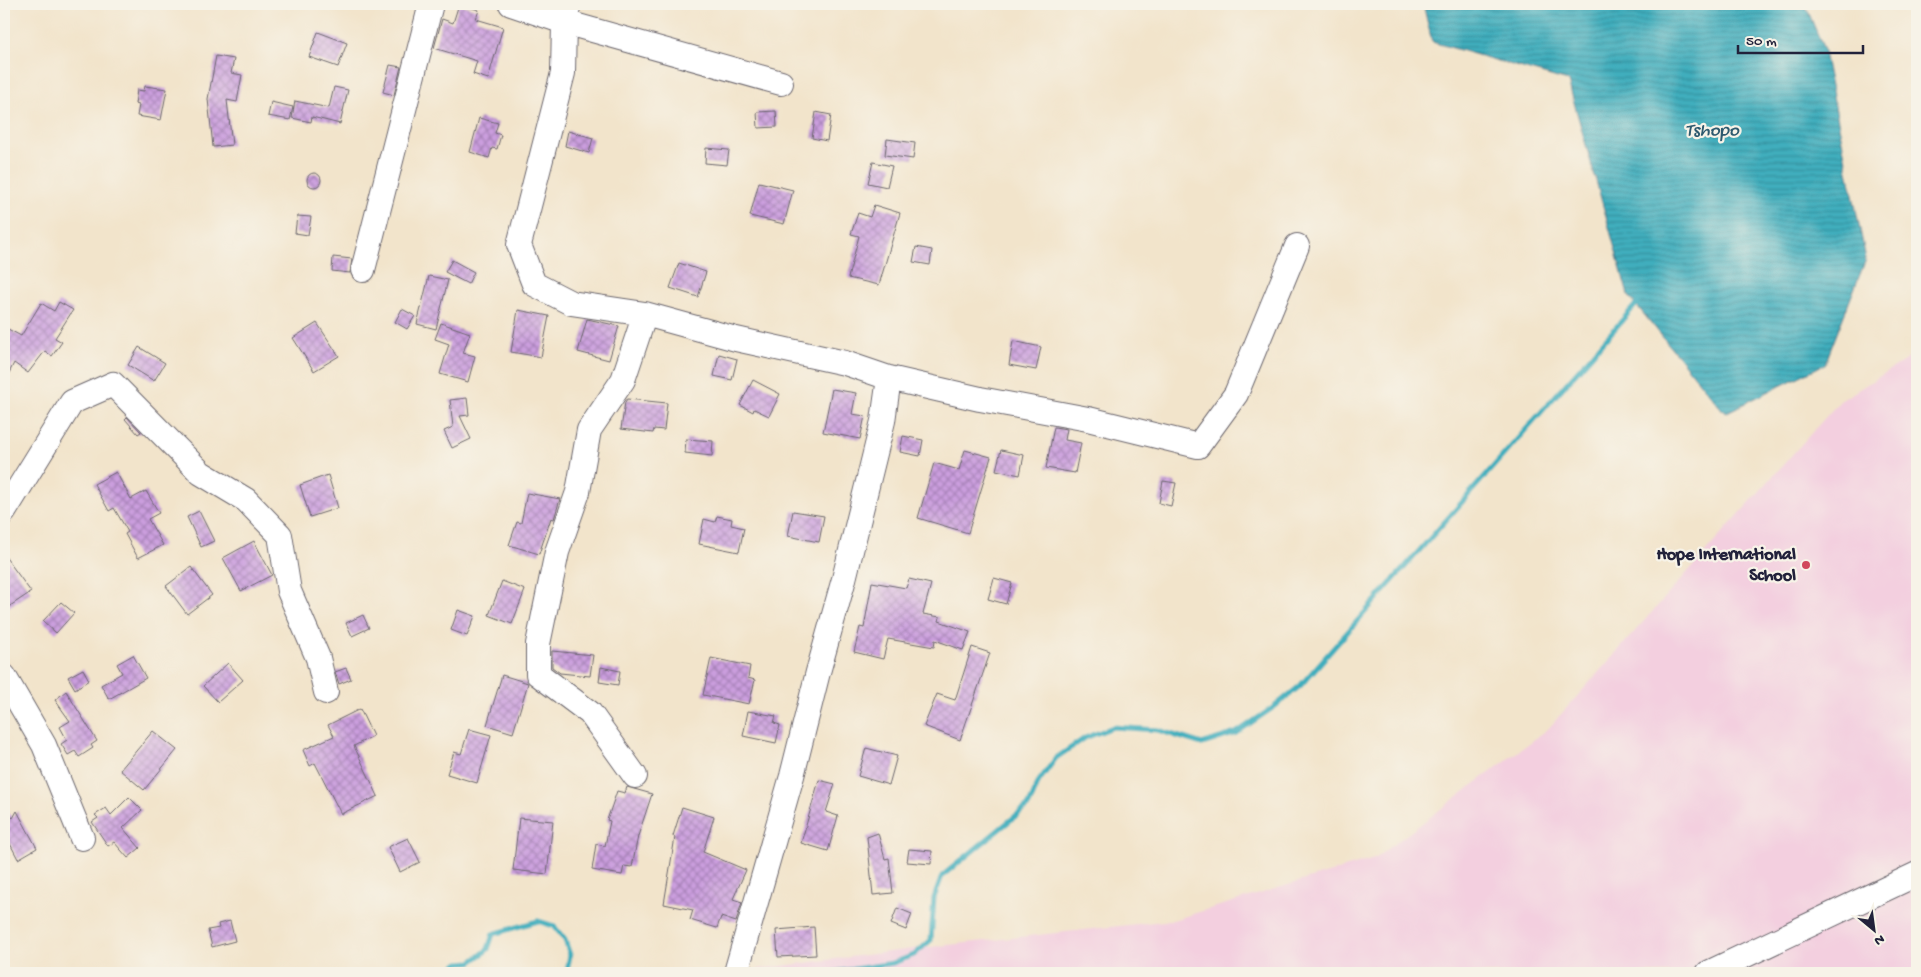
<svg xmlns="http://www.w3.org/2000/svg" width="1921" height="977" font-family="'Gochi Hand',sans-serif">
<style>
.built{fill:#f3cfdf}
.water{fill:url(#water-rules);stroke:#31687c}
.lines{fill:none;stroke-linecap:round;stroke-linejoin:round}
.stream{stroke:#40aebd;stroke-width:5}
.building{fill:url(#building-cross-hatch)}
.minor-casing{stroke:#6b666d;stroke-width:26}
.minor{stroke:#fff;stroke-width:24}
.poi-dot{fill:#d1495b;stroke:#f7f3e8;stroke-width:2}
.labels{text-anchor:middle;dominant-baseline:central;stroke-width:4.5;stroke-linejoin:round;paint-order:stroke}
.poi-label{font-size:18px;font-weight:bold;fill:#22223b;stroke:#f7f3e8;text-anchor:end}
.water-label{font-size:19px;font-style:italic;fill:#2e5a6f;stroke:#f7f3e8}
</style>
<defs>
<pattern id="water-rules" width="6" height="5" patternUnits="userSpaceOnUse" patternTransform="scale(1.25)"><rect width="6" height="5" fill="#40aebd"/><path d="M0 2.5h6" fill="none" stroke="#358d9b"/></pattern>
<pattern id="building-cross-hatch" width="8" height="8" patternUnits="userSpaceOnUse" patternTransform="scale(1.25)"><rect width="8" height="8" fill="#cb9ede"/><path d="M0 0l8 8M0 8l8-8" fill="none" stroke="#a480b5"/></pattern>
</defs>
<rect width="100%" height="100%" fill="#f7f3e8"/>
<filter id="ink" filterUnits="userSpaceOnUse"><feTurbulence type="fractalNoise" baseFrequency=".02" numOctaves="2"/><feDisplacementMap in="SourceGraphic" scale="10" xChannelSelector="R" yChannelSelector="G"/><feConvolveMatrix kernelMatrix="1 2 1 2 8 2 1 2 1" color-interpolation-filters="sRGB"/></filter>
<filter id="wash" filterUnits="userSpaceOnUse"><feTurbulence type="fractalNoise" baseFrequency=".0096" numOctaves="4" result="noise"/><feDisplacementMap in="SourceGraphic" scale="20" xChannelSelector="R" yChannelSelector="G"/><feGaussianBlur stdDeviation="1.12" result="paint"/><feColorMatrix in="noise" values="0 0 0 0 0 0 0 0 0 0 0 0 0 0 0 0 0 1.4 0 .05"/><feComposite in="paint" operator="in"/></filter>
<g filter="url(#wash)">
<rect width="100%" height="100%" fill="#f2e4cb"/>
<!-- built -->
<path class="built" d="M 1917,353 L 1917,973 L 759,973 L 758,969 L 912,949 L 1173,920 L 1374,859 L 1548,729 L 1840,401 Z"/>
<!-- water -->
<path class="water" d="M 1423,4 L 1805,4 L 1823,47 L 1866,259 L 1825,364 L 1725,413 L 1628,295 L 1568,81 L 1432,42 Z"/>
<g class="lines">
<!-- stream -->
<path class="stream" d="M 450,973 L 450,970 L 459,963 L 471,962 L 481,955 L 488,949 L 493,934 L 538,921 L 554,926 L 565,940 L 570,955 L 567,971 L 569,973
M 828,973 L 893,963 L 914,955 L 931,940 L 934,898 L 942,876 L 1029,805 L 1039,781 L 1056,758 L 1085,738 L 1113,727 L 1158,730 L 1202,744 L 1236,733 L 1274,707 L 1300,686 L 1640,300"/>
</g>
<g id="blocks">
<!-- building -->
<path class="building" d="M 459,4 L 479,10 L 476,19 L 503,27 L 488,79 L 473,74 L 477,61 L 434,48 L 442,19 L 453,23 Z
M 318,32 L 347,43 L 338,67 L 309,57 Z
M 216,56 L 234,59 L 231,73 L 242,75 L 237,102 L 227,100 L 232,145 L 213,147 L 208,99 Z
M 390,65 L 401,67 L 394,95 L 383,92 Z
M 145,86 L 167,89 L 161,120 L 137,116 L 139,105 L 135,104 L 137,90 L 144,91 Z
M 334,87 L 348,90 L 340,124 L 312,117 L 311,122 L 292,118 L 295,101 L 329,108 Z
M 271,102 L 293,107 L 290,120 L 268,116 Z
M 776,111 L 777,127 L 758,128 L 757,112 Z
M 816,112 L 831,115 L 827,141 L 812,138 Z
M 479,118 L 498,123 L 495,133 L 501,135 L 497,149 L 492,148 L 489,158 L 470,152 Z
M 568,131 L 593,138 L 589,153 L 565,146 Z
M 887,139 L 915,143 L 913,159 L 885,155 Z
M 706,148 L 729,150 L 727,165 L 705,163 Z
M 873,162 L 892,166 L 887,187 L 868,183 Z
M307 180a7 7 0 1 1 14 0a7 7 0 1 1-14 0Z
M 759,182 L 793,190 L 784,224 L 750,216 Z
M 874,205 L 900,213 L 879,285 L 848,278 L 859,236 L 851,234 L 858,213 L 870,217 Z
M 297,216 L 311,217 L 308,235 L 295,233 Z
M 916,247 L 932,250 L 930,265 L 913,262 Z
M 333,257 L 352,259 L 350,273 L 332,271 Z
M 452,260 L 474,272 L 468,284 L 445,272 Z
M 679,263 L 706,272 L 698,297 L 670,288 Z
M 429,276 L 448,280 L 436,329 L 417,324 Z
M 59,302 L 73,310 L 55,338 L 62,342 L 52,356 L 45,351 L 28,373 L 14,363 L 4,383 L 4,339 L 8,329 L 21,336 L 41,303 L 54,311 Z
M 402,309 L 415,316 L 407,329 L 395,322 Z
M 518,310 L 549,316 L 541,357 L 511,352 Z
M 587,319 L 619,326 L 609,360 L 578,352 Z
M 317,323 L 339,356 L 314,371 L 293,338 Z
M 441,323 L 470,333 L 463,353 L 475,356 L 468,382 L 440,374 L 449,344 L 435,339 Z
M 1013,341 L 1041,347 L 1036,370 L 1009,365 Z
M 139,347 L 165,363 L 154,381 L 128,365 Z
M 719,354 L 737,359 L 732,380 L 714,376 Z
M 753,380 L 780,394 L 769,416 L 754,409 L 753,412 L 740,405 Z
M 832,389 L 856,393 L 852,414 L 865,416 L 860,439 L 823,432 Z
M 467,398 L 469,415 L 460,416 L 471,439 L 452,448 L 444,431 L 453,427 L 450,400 Z
M 627,399 L 667,403 L 664,430 L 654,429 L 653,433 L 621,429 L 625,402 Z
M 127,417 L 141,432 L 138,434 L 125,419 Z
M 1054,427 L 1067,429 L 1065,440 L 1081,443 L 1075,473 L 1046,468 Z
M 903,436 L 923,440 L 920,456 L 900,452 Z
M 686,439 L 713,441 L 712,456 L 685,453 Z
M 965,450 L 991,457 L 968,533 L 918,518 L 934,463 L 959,470 Z
M 1001,450 L 1024,455 L 1020,475 L 996,470 Z
M 116,472 L 131,499 L 146,491 L 159,513 L 148,519 L 163,545 L 138,558 L 125,534 L 128,532 L 114,508 L 109,511 L 94,484 Z
M 328,475 L 338,508 L 310,517 L 300,485 Z
M 1163,481 L 1176,483 L 1171,506 L 1159,503 Z
M 527,493 L 560,499 L 554,519 L 551,518 L 539,554 L 509,545 L 517,522 L 521,523 Z
M 199,511 L 214,541 L 201,547 L 187,517 Z
M 793,511 L 824,516 L 819,542 L 788,536 Z
M 717,516 L 732,519 L 731,525 L 744,528 L 739,552 L 699,544 L 704,519 L 715,522 Z
M 254,541 L 272,575 L 241,591 L 223,558 Z
M 4,555 L 31,592 L 4,610 Z
M 191,567 L 212,595 L 187,614 L 166,586 Z
M 994,578 L 1012,583 L 1006,604 L 988,599 Z
M 909,579 L 931,584 L 923,614 L 940,617 L 939,621 L 970,632 L 963,650 L 935,640 L 934,647 L 888,639 L 883,659 L 854,652 L 860,627 L 864,628 L 872,582 L 906,588 Z
M 502,581 L 525,590 L 512,624 L 489,615 Z
M 61,602 L 74,613 L 56,633 L 43,621 Z
M 458,610 L 475,616 L 467,636 L 451,630 Z
M 363,615 L 369,628 L 352,636 L 346,623 Z
M 972,647 L 990,653 L 960,740 L 924,726 L 937,694 L 955,700 Z
M 552,651 L 593,655 L 590,676 L 560,673 L 552,667 Z
M 133,655 L 146,678 L 109,699 L 101,685 L 122,673 L 117,664 Z
M 711,658 L 750,666 L 748,678 L 755,680 L 749,704 L 703,695 Z
M 228,663 L 243,680 L 218,702 L 203,686 Z
M 601,667 L 620,671 L 618,685 L 599,682 Z
M 346,668 L 351,679 L 339,684 L 335,672 Z
M 83,669 L 89,680 L 75,689 L 68,677 Z
M 502,675 L 528,683 L 513,733 L 487,725 Z
M 66,691 L 97,741 L 91,745 L 93,748 L 79,757 L 75,751 L 68,755 L 61,744 L 67,740 L 60,727 L 70,721 L 55,700 Z
M 360,709 L 373,736 L 354,746 L 378,796 L 341,814 L 315,763 L 310,766 L 303,750 L 334,736 L 328,725 Z
M 748,711 L 776,716 L 774,723 L 780,725 L 776,743 L 743,736 Z
M 469,729 L 491,735 L 477,783 L 447,774 L 454,752 L 461,754 Z
M 153,731 L 177,750 L 144,790 L 120,770 Z
M 866,748 L 897,756 L 889,785 L 858,776 Z
M 819,780 L 835,784 L 826,812 L 838,816 L 828,851 L 801,843 Z
M 627,787 L 652,794 L 638,836 L 632,867 L 624,866 L 622,875 L 592,870 L 596,844 L 605,846 L 610,821 L 607,820 L 617,791 L 625,793 Z
M 129,797 L 142,810 L 123,828 L 140,848 L 128,858 L 114,842 L 108,846 L 92,822 L 98,818 L 95,815 L 106,808 L 111,815 Z
M 682,807 L 714,817 L 703,852 L 746,870 L 733,899 L 742,902 L 736,922 L 721,917 L 717,928 L 690,920 L 693,910 L 664,904 L 675,837 L 673,836 Z
M 4,810 L 13,818 L 17,811 L 37,848 L 18,859 L 4,832 Z
M 519,818 L 553,821 L 547,874 L 513,870 Z
M 878,833 L 885,859 L 889,858 L 893,893 L 873,895 L 867,837 Z
M 408,838 L 420,862 L 400,872 L 388,847 Z
M 909,849 L 932,851 L 931,864 L 907,862 Z
M 897,908 L 912,914 L 906,930 L 891,924 Z
M 230,921 L 235,941 L 212,947 L 208,930 L 219,928 L 218,924 Z
M 814,927 L 816,955 L 778,957 L 776,930 Z"/>
</g>
</g>
<g filter="url(#ink)">
<use href="#blocks" fill-opacity="0" stroke="#6b666d" stroke-width="1"/>
<g class="lines">
<!-- minor casing -->
<g class="minor-casing">
<path id="minor" d="M 511,4 L 564,22 L 563,73 L 519,245 L 534,284 L 571,303 L 645,314 L 736,339 L 845,363 L 889,378 L 980,399 L 1088,419 L 1198,446 L 1236,394 L 1297,246
M 569,4 L 564,22 L 781,83
M 363,270 L 431,4
M 4,512 L 72,402 L 113,384 L 201,473 L 246,500 L 280,535 L 289,591 L 318,658 L 326,692
M 4,676 L 44,745 L 82,838
M 635,776 L 590,713 L 538,674 L 538,644 L 557,552 L 578,492 L 589,430 L 623,380 L 645,314
M 737,973 L 737,969 L 792,776 L 818,672 L 844,579 L 883,421 L 889,378
M 1708,973 L 1917,874"/>
</g>
<!-- minor -->
<use href="#minor" class="minor"/>
</g>
</g>
<!-- markers -->
<circle class="poi-dot" cx="1806" cy="565" r="5"/>
<g class="labels">
<!-- poi labels -->
<g class="poi-label">
<text x="1796" y="555">Hope International<tspan x="1796" dy="21">School</tspan></text>
</g>
<!-- water labels -->
<g class="water-label">
<text x="1712" y="131">Tshopo</text>
</g>
</g>
<!-- margin -->
<rect width="1921" height="977" fill="none" stroke="#f7f3e8" stroke-width="20"/>
<!-- north arrow -->
<g transform="translate(1874 930) rotate(151)" stroke="#f7f3e8" stroke-width="4" paint-order="stroke">
<path d="M0-4L9 19L0 12L-9 19Z" fill="#22223b"/>
<text y="-8" font-size="14" font-weight="bold" text-anchor="middle" fill="#22223b">N</text>
</g>
<!-- scale -->
<path d="M1738 45v8h125v-8" fill="none" stroke="#22223b" stroke-width="2.5"/>
<text x="1746" y="45" font-size="15" fill="#22223b" stroke="#f7f3e8" stroke-width="4" paint-order="stroke">50 m</text>
</svg>
